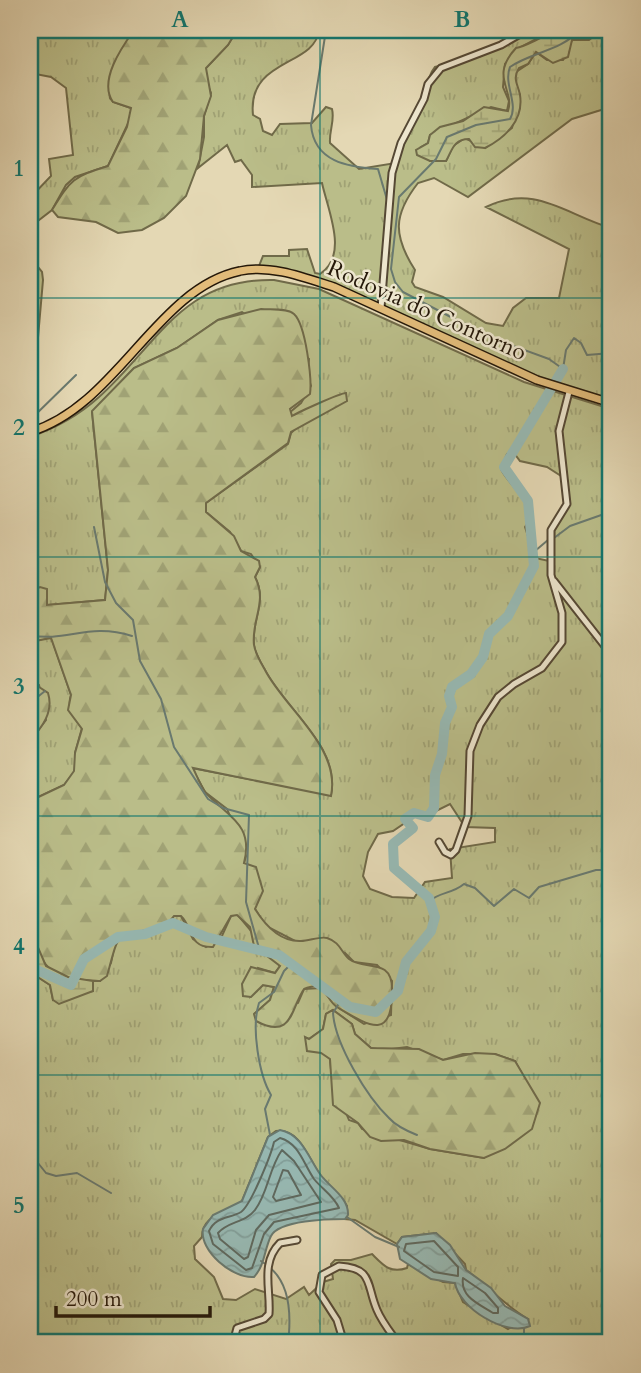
<svg xmlns="http://www.w3.org/2000/svg" width="641" height="1373" font-family="Cardo,serif">
<style>
.grass{fill:url(#grass-tufts);stroke:#706a49;stroke-width:2;fill-rule:evenodd}
.forest{fill:url(#forest-firs);stroke:#706a49;stroke-width:2}
.wetland{fill:url(#wetland-marsh);stroke:#706a49;stroke-width:2}
.water{fill:url(#water-waves);stroke:#69796f;stroke-width:2}
.lines{fill:none;stroke-linecap:round;stroke-linejoin:round}
.shore{stroke:#5e685e;stroke-width:2}
.stream{stroke:#69796f;stroke-width:2}
.river{stroke:#97b9b3;stroke-width:10}
.minor-casing{stroke:#554834;stroke-width:9}
.major-casing{stroke:#251809;stroke-width:10}
.minor{stroke:#ede6ce;stroke-width:5}
.major{stroke:#e2bc7a;stroke-width:7}
.grid{fill:none;stroke:#0f766e;stroke-width:2;stroke-opacity:0.55}
.labels{text-anchor:middle;dominant-baseline:central;stroke-width:5;stroke-linejoin:round;paint-order:stroke}
.street-label{font-size:23px;fill:#251809;stroke:#ede6ce}
.neatline{fill:none;stroke:#0f766e;stroke-width:2.5}
.grid-label{font-size:23px;text-anchor:middle;font-weight:bold;fill:#0f766e}
</style>
<defs>
<pattern id="grass-tufts" width="24" height="20" patternUnits="userSpaceOnUse" patternTransform="scale(1.75)"><rect width="24" height="20" fill="#babd89"/><path d="M3 7l-1-3M5 7V3M7 7l1-3M15 17l-1-3M17 17v-4M19 17l1-3" fill="none" stroke="#a0a275"/></pattern>
<pattern id="forest-firs" width="22" height="20" patternUnits="userSpaceOnUse" patternTransform="scale(1.75)"><rect width="22" height="20" fill="#babd89"/><path d="M5 1l3.5 6h-7zM16 11l3.5 6h-7z" fill="#a0a275"/></pattern>
<pattern id="wetland-marsh" width="20" height="14" patternUnits="userSpaceOnUse" patternTransform="scale(1.75)"><rect width="20" height="14" fill="#babd89"/><path d="M1 5h8M5 5V1M11 12h8M15 12V8" fill="none" stroke="#a0a275"/></pattern>
<pattern id="water-waves" width="16" height="10" patternUnits="userSpaceOnUse" patternTransform="scale(1.75)"><rect width="16" height="10" fill="#97b9b3"/><path d="M0 5q4-4 8 0t8 0" fill="none" stroke="#829e99"/></pattern>
</defs>
<rect width="100%" height="100%" fill="#e4d8b4"/>
<filter id="stains"><feTurbulence type="fractalNoise" baseFrequency=".00286" numOctaves="4"/><feColorMatrix values="0 0 0 0 .2 0 0 0 0 .09 0 0 0 0 .02 0 0 0 .5 -.17"/></filter>
<radialGradient id="worn" r=".72"><stop offset=".6" stop-color="#630" stop-opacity="0"/><stop offset="1" stop-color="#630" stop-opacity=".3"/></radialGradient>
<!-- grass -->
<path class="grass" d="M 30,30 L 134,30 L 113,67 L 110,98 L 113,102 L 131,108 L 132,115 L 108,166 L 75,177 L 66,185 L 52,210 L 30,227 L 30,198 L 51,176 L 49,159 L 73,155 L 66,88 L 51,77 L 30,73 Z
M 237,30 L 319,30 C 315,67 247,58 253,115 L 260,119 L 263,131 L 272,135 L 280,124 L 312,123 L 326,107 L 332,109 C 335,121 329,130 330,143 L 359,169 L 396,163 C 397,127 412,130 423,103 C 428,90 426,78 435,67 L 481,56 L 525,30 L 553,30 L 521,47 L 505,64 L 503,87 L 509,101 L 507,111 L 491,107 L 430,135 L 428,143 L 421,147 L 430,161 L 446,161 L 453,146 L 465,138 L 485,148 L 512,128 L 520,95 L 515,82 L 516,72 L 528,64 L 536,52 L 547,60 L 563,60 L 572,40 L 594,36 L 593,30 L 611,30 L 611,107 L 572,119 L 468,197 L 434,178 L 418,183 C 393,215 393,236 415,270 L 412,282 L 415,287 L 443,297 L 486,323 L 503,326 L 513,308 L 526,298 L 559,298 L 569,249 L 486,207 C 535,183 566,215 611,228 L 611,400 L 530,375 L 322,281 L 257,271 L 263,256 L 289,256 L 289,250 L 307,249 L 315,273 L 320,274 C 349,255 328,211 322,183 L 252,187 L 252,175 L 241,160 L 235,162 L 227,145 L 198,168 L 204,137 L 204,116 L 211,93 L 205,78 L 206,68 L 228,45 Z
M 30,257 L 42,272 L 43,280 L 34,383 L 30,399 Z
M 274,280 L 319,289 L 524,382 L 611,409 L 611,1343 L 30,1343 L 30,972 L 50,985 L 53,1000 L 93,991 L 93,981 L 100,981 L 111,963 L 115,943 L 123,934 L 138,929 L 152,930 L 174,916 L 181,916 L 193,939 L 206,947 L 221,938 L 231,916 L 237,914 L 280,966 L 275,973 L 258,968 L 251,996 L 263,985 L 274,987 L 270,1000 L 254,1014 L 298,1003 L 304,989 L 321,988 L 336,1006 L 364,1024 L 391,1015 L 392,981 L 377,965 L 354,962 L 345,953 L 297,942 L 266,926 L 255,909 L 244,863 L 246,856 L 227,809 L 205,792 L 192,768 L 331,795 C 341,747 285,709 265,670 C 261,663 255,653 254,645 C 251,620 268,602 255,577 L 260,567 L 251,554 L 241,551 L 230,532 L 206,512 L 206,503 L 288,444 L 291,433 L 320,405 L 292,417 L 289,413 L 301,403 L 311,386 L 307,374 L 309,359 L 242,312 L 218,320 L 177,348 L 134,368 L 92,412 L 108,570 L 105,600 L 47,605 L 46,597 L 37,588 L 30,592 L 30,437 C 56,428 78,416 99,397 C 158,344 182,278 274,280 ZM 514,453 L 520,461 L 547,467 L 561,476 L 565,503 L 548,531 L 549,561 L 535,558 L 525,527 C 540,506 508,485 501,469 L 507,454 ZM 450,804 L 465,827 L 495,828 L 495,842 L 450,849 L 452,878 L 425,882 L 414,898 L 392,897 L 370,889 L 363,876 L 368,852 L 378,834 L 393,831 L 418,814 L 428,815 ZM 333,1010 L 352,1024 L 355,1034 L 371,1048 L 384,1050 L 407,1047 L 443,1060 L 463,1054 L 495,1054 L 515,1061 L 537,1101 L 484,1158 L 430,1149 L 362,1129 L 358,1123 L 349,1120 L 332,1080 L 330,1059 L 306,1038 L 309,1039 L 323,1029 L 326,1014 ZM 276,1131 C 301,1128 309,1161 321,1176 C 330,1187 340,1194 347,1206 L 345,1219 L 355,1220 L 397,1244 L 402,1237 L 436,1233 L 465,1264 L 466,1270 C 488,1286 504,1305 528,1319 L 508,1329 L 463,1302 L 455,1283 L 443,1282 L 408,1264 L 407,1268 C 390,1274 383,1265 372,1254 L 351,1260 L 335,1260 L 331,1264 L 333,1279 L 323,1282 L 309,1295 L 304,1287 L 286,1299 L 255,1289 L 236,1300 L 223,1299 L 214,1277 L 195,1259 L 194,1246 L 202,1237 C 202,1213 229,1214 242,1201 L 268,1137 Z
M 51,637 L 71,695 C 66,710 76,716 82,728 L 75,753 L 75,771 L 64,785 L 30,801 L 30,741 L 46,720 L 39,685 L 30,681 L 30,642 Z"/>
<!-- forest -->
<path class="forest" d="M 134,30 L 237,30 L 228,45 L 206,68 L 211,96 L 204,116 L 200,159 L 186,196 L 164,218 L 142,230 L 118,233 L 96,222 L 58,217 L 52,210 C 71,179 73,177 108,166 L 127,127 L 131,108 L 113,102 C 98,81 122,47 134,30 Z
M 261,309 C 271,310 287,308 294,314 C 306,325 312,380 310,394 L 290,409 L 292,416 C 299,412 340,393 346,393 L 347,401 L 291,432 L 288,443 L 206,503 L 206,512 L 234,536 L 241,551 L 259,561 L 260,567 L 255,577 C 268,602 251,620 254,645 C 255,653 261,663 265,670 C 285,709 341,747 331,796 L 193,768 C 197,776 201,787 206,793 C 228,817 254,824 244,863 L 256,867 L 263,891 L 255,909 C 265,925 280,942 301,941 C 309,941 320,936 327,938 C 340,942 341,952 349,959 C 364,971 392,957 392,989 C 393,1042 369,1026 337,1007 C 329,1002 327,991 319,987 C 314,985 309,987 304,989 C 291,1007 293,1041 256,1021 L 254,1014 L 270,1000 L 274,987 L 263,985 L 251,997 L 243,996 L 242,984 L 251,967 L 275,973 L 280,966 L 254,946 L 250,927 L 237,915 L 231,916 L 213,947 C 188,948 193,927 181,916 L 174,916 L 164,928 C 115,936 121,925 107,976 L 100,981 C 82,980 63,980 49,968 C 21,944 30,839 30,801 L 64,785 L 74,771 L 75,753 L 82,729 L 68,710 L 71,695 L 51,638 L 30,642 L 30,592 L 40,587 L 47,589 L 47,605 L 105,600 L 108,570 L 92,411 L 134,368 L 177,348 L 218,320 Z
M 30,681 L 48,693 C 54,712 42,727 30,741 Z
M 333,1010 L 352,1024 L 355,1034 L 371,1048 L 419,1049 L 443,1060 L 475,1053 L 495,1054 L 515,1061 L 540,1103 L 532,1129 L 505,1149 L 484,1158 L 430,1149 L 404,1140 L 381,1141 L 370,1137 L 358,1123 L 333,1105 L 330,1059 L 321,1053 L 307,1051 L 305,1037 L 309,1039 L 323,1029 L 326,1014 Z"/>
<!-- wetland -->
<path class="wetland" d="M 553,30 L 593,30 L 594,36 L 589,40 L 572,40 L 568,57 L 553,63 L 536,52 L 528,64 L 519,68 C 512,79 518,84 520,95 C 524,120 505,138 485,148 L 475,147 L 469,139 C 453,139 452,151 446,161 L 430,161 L 417,155 L 416,150 L 428,143 L 430,135 L 440,127 L 463,121 L 484,107 L 508,111 C 515,90 489,77 516,48 C 523,47 548,35 553,30 Z
M 30,929 L 46,966 L 68,977 L 93,981 L 93,991 L 59,1004 L 53,1000 L 50,985 L 30,972 Z"/>
<!-- water -->
<path class="water" d="M 280,1130 C 302,1134 309,1159 320,1174 C 329,1187 349,1197 348,1215 L 345,1219 C 329,1219 279,1220 271,1236 C 264,1250 265,1265 254,1277 C 233,1279 199,1251 203,1229 L 213,1215 L 242,1201 L 268,1137 Z
M 436,1233 L 450,1245 L 466,1270 L 491,1288 L 505,1306 L 528,1319 L 530,1326 C 506,1337 459,1308 455,1283 L 431,1279 L 400,1259 L 397,1244 L 402,1237 Z"/>
<g class="lines">
<!-- shore -->
<path class="shore" d="M 280,1138 C 299,1143 304,1165 314,1179 C 322,1189 334,1196 339,1208 L 274,1222 L 264,1234 L 252,1268 L 246,1270 L 213,1244 L 209,1231 C 216,1216 229,1219 241,1212 C 251,1205 271,1155 274,1142 Z
M 282,1150 L 294,1161 L 321,1202 L 269,1215 L 256,1230 L 248,1257 L 244,1259 L 220,1239 L 218,1233 C 228,1221 245,1223 255,1210 C 268,1193 269,1168 282,1150 Z
M 283,1170 L 288,1171 L 301,1195 L 276,1201 L 273,1197 Z
M 434,1241 L 458,1267 L 458,1276 L 434,1272 L 404,1251 L 406,1244 Z
M 463,1278 L 485,1293 L 498,1308 L 498,1313 L 493,1313 C 479,1304 460,1297 463,1278 Z"/>
<!-- stream -->
<path class="stream" d="M 326,30 L 311,125 C 314,162 348,167 378,169 L 388,203
M 579,30 C 562,51 531,52 510,67 C 503,84 519,104 510,119 L 476,125 L 447,137 L 436,159 L 399,197 L 391,269 L 395,282 L 403,292 L 489,337 L 549,359 L 563,369 L 566,350 L 574,338 L 581,343 L 587,355 L 611,353
M 30,420 L 76,375
M 94,527 L 105,582 L 116,603 L 133,620 L 140,661 L 161,699 L 174,747 L 208,799 L 223,808 L 249,815 L 246,902 L 259,948
M 554,538 L 570,526 L 607,513 L 611,515
M 535,551 L 548,540
M 30,635 C 66,643 88,622 132,636
M 30,703 L 45,691
M 430,901 C 439,892 452,894 464,884 L 475,888 L 494,906 L 514,889 L 529,898 L 539,887 L 596,870 L 611,870
M 341,1000 L 333,1013 C 335,1044 367,1097 389,1118 C 396,1126 407,1131 417,1135
M 270,1135 L 265,1109 L 271,1095 C 259,1075 251,1027 259,1003 L 274,992 L 284,971 L 292,963
M 30,1140 L 34,1158 L 46,1173 L 56,1176 L 77,1173 L 111,1193
M 347,1217 L 375,1237 L 399,1247
M 261,1261 C 287,1276 291,1304 289,1333 L 279,1343
M 524,1343 L 524,1329"/>
<!-- river -->
<path class="river" d="M 30,967 L 71,985 L 84,959 L 118,937 L 145,934 L 173,923 L 206,937 L 279,955 L 350,1007 L 376,1012 L 398,991 L 406,962 L 431,931 L 435,917 L 429,898 L 394,868 L 393,844 L 413,828 L 405,819 L 414,813 L 428,817 L 434,808 L 435,775 L 442,754 L 445,723 L 452,707 L 449,696 L 452,687 L 471,674 L 483,657 L 489,634 L 508,616 L 534,566 L 528,501 L 504,467 L 563,369"/>
<!-- minor casing -->
<g class="minor-casing">
<path id="minor" d="M 381,308 L 392,173 L 401,143 L 424,99 L 428,84 L 441,68 L 501,45 L 527,30
M 554,581 L 611,654
M 439,842 L 445,852 L 451,855 L 456,850 L 468,816 L 470,751 L 480,725 L 498,697 L 514,684 L 542,668 L 562,642 L 562,613 L 551,575 L 551,530 L 567,504 L 559,431 L 569,392
M 233,1343 L 237,1328 L 264,1319 L 269,1314 C 271,1290 260,1263 280,1243 L 297,1240
M 344,1343 L 337,1320 L 319,1292 L 322,1275 L 339,1266 C 374,1268 366,1285 377,1310 C 382,1322 391,1333 398,1343"/>
</g>
<!-- major casing -->
<g class="major-casing">
<path id="major" d="M 30,432 C 117,406 157,288 240,271 C 270,264 306,278 334,287 L 537,380 L 611,403"/>
</g>
<!-- minor -->
<use href="#minor" class="minor"/>
<!-- major -->
<use href="#major" class="major"/>
</g>
<!-- grid -->
<path class="grid" d="M 320,30 L 320,1343M 30,298 L 611,298M 30,557 L 611,557M 30,816 L 611,816M 30,1075 L 611,1075"/>
<g class="labels">
<!-- street labels -->
<g class="street-label">
<text transform="translate(427 310) rotate(24)">Rodovia do Contorno</text>
</g>
</g>
<!-- margin -->
<rect width="641" height="1373" fill="none" stroke="#e4d8b4" stroke-width="77"/>
<!-- scale -->
<path d="M56 1306v10h154v-10" fill="none" stroke="#251809" stroke-width="3.5"/>
<text x="66" y="1306" font-size="21" fill="#251809" stroke="#ede6ce" stroke-width="5" paint-order="stroke">200 m</text>
<rect x="38" y="38" width="564" height="1296" class="neatline"/>
<g class="grid-label">
<text x="180" y="27">A</text>
<text x="462" y="27">B</text>
<text x="19" y="176">1</text>
<text x="19" y="435">2</text>
<text x="19" y="694">3</text>
<text x="19" y="954">4</text>
<text x="19" y="1213">5</text>
</g>
<rect width="100%" height="100%" filter="url(#stains)"/>
<rect width="100%" height="100%" fill="url(#worn)"/>
</svg>
